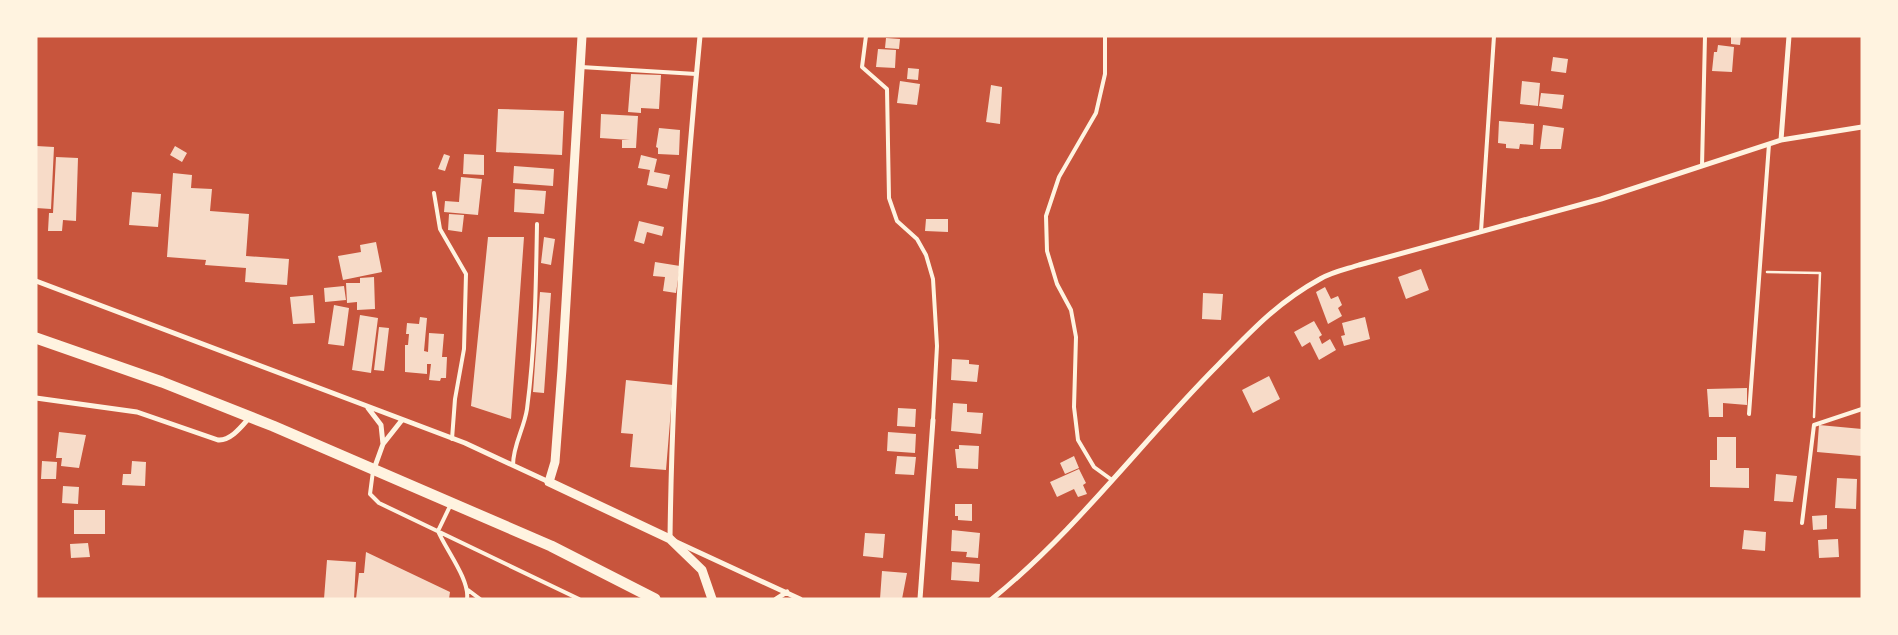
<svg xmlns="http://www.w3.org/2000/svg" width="1898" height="635" font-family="'PT Sans',sans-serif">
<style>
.building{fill:#f7dbc8}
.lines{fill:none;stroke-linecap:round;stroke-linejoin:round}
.path{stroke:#fff3e0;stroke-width:2.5}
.service{stroke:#fff3e0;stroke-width:4}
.minor{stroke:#fff3e0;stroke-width:5}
.tertiary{stroke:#fff3e0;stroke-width:9}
.primary{stroke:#fff3e0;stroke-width:11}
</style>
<rect width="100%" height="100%" fill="#c8553d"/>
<!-- building -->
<path class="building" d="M 1731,36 L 1741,36 L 1740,45 L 1731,44 Z
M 886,38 L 900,39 L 899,49 L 885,48 Z
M 1718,45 L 1734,47 L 1732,72 L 1712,71 L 1714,52 L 1717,52 Z
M 878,49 L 896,50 L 895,68 L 876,67 Z
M 1553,57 L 1568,59 L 1566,73 L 1551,71 Z
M 908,68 L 919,69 L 918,80 L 907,79 Z
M 631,74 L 661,75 L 659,109 L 641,108 L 641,113 L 628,112 Z
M 900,81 L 920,84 L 917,105 L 897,103 Z
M 1522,81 L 1540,83 L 1538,106 L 1520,104 Z
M 991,85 L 1002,87 L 1000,124 L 986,122 Z
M 1541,93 L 1564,95 L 1562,109 L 1539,106 Z
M 498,109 L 564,111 L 562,155 L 496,152 Z
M 601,114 L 638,116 L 636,148 L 622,148 L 622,140 L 630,140 L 600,138 Z
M 1499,121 L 1534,124 L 1533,145 L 1520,144 L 1519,149 L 1506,148 L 1506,144 L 1498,143 Z
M 1543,125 L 1564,128 L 1561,149 L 1540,149 Z
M 659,128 L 680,130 L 679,155 L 658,154 L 658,148 L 656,147 Z
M 36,146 L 54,147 L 51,209 L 36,208 Z
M 175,146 L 187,153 L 182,162 L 170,155 Z
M 444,154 L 450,156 L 445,171 L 438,169 Z
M 464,154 L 484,155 L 484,175 L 463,174 Z
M 641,155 L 657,159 L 654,172 L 670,175 L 667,189 L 647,185 L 650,170 L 638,168 Z
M 56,157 L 78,158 L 76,221 L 63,220 L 62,231 L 48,231 L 49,213 L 53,213 Z
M 514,166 L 554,169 L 553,186 L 513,183 Z
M 173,173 L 192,175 L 191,188 L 212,189 L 210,211 L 249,214 L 246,256 L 289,259 L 287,285 L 245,282 L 246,268 L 205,265 L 206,260 L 167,257 Z
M 461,177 L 482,179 L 478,215 L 444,212 L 445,201 L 459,202 Z
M 515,189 L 546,191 L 544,214 L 514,212 Z
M 132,192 L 161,194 L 158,227 L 129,225 Z
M 449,214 L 464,215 L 462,232 L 448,230 Z
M 926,219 L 948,219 L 948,232 L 925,231 Z
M 639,221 L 664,227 L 662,236 L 647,232 L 644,244 L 634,241 Z
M 488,237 L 524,237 L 511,419 L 471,406 Z
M 544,237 L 555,239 L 551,265 L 541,263 Z
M 376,242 L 382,272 L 343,280 L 338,256 L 361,252 L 360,245 Z
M 655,262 L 680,266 L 676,293 L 663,291 L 665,277 L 653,276 Z
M 1421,269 L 1429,290 L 1406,299 L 1398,277 Z
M 374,277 L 375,309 L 357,310 L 357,302 L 347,303 L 346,283 L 360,283 L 360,278 Z
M 344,286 L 346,300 L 325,302 L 324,288 Z
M 1325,287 L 1331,299 L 1338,296 L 1342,305 L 1338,308 L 1342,316 L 1328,324 L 1316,292 Z
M 540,292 L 551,293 L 544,393 L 533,392 Z
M 1203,293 L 1223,294 L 1221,320 L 1202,319 Z
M 313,295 L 315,323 L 293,324 L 290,297 Z
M 334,305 L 349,308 L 344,346 L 328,344 Z
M 360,315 L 378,318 L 371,373 L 352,370 Z
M 420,317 L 427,318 L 424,351 L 428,352 L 429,333 L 444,334 L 442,357 L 447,357 L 446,378 L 441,378 L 440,381 L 429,380 L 431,364 L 427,364 L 427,374 L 405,372 L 405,345 L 408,345 L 409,334 L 406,334 L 407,323 L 419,324 Z
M 1365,317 L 1370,339 L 1344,346 L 1341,336 L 1345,335 L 1342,323 Z
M 1314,321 L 1322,335 L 1319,337 L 1322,344 L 1330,339 L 1336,350 L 1319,360 L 1310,342 L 1302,347 L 1294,332 Z
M 379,327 L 389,328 L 384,371 L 374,370 Z
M 952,359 L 969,360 L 969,364 L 979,365 L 977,382 L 951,380 Z
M 1269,376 L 1280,399 L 1253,413 L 1242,390 Z
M 626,380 L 673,385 L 666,470 L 630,467 L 633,434 L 621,433 Z
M 1747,388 L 1747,405 L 1723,403 L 1723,417 L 1709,417 L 1707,389 Z
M 953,403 L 967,404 L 967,412 L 983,413 L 981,434 L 951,431 Z
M 898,408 L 916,409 L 915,427 L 897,426 Z
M 1819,425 L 1862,429 L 1862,456 L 1817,452 Z
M 59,432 L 86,435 L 79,468 L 61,466 L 62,458 L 56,458 Z
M 888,432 L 916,434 L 915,453 L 887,451 Z
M 1717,437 L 1736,437 L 1736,468 L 1749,468 L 1749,488 L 1710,487 L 1710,460 L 1717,460 Z
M 959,445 L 979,446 L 978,469 L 957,468 L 955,449 L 959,449 Z
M 897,456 L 916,457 L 914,475 L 895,474 Z
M 1074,456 L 1079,468 L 1065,474 L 1060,463 Z
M 42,461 L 57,462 L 56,479 L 41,479 Z
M 132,461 L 146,462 L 145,486 L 122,485 L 123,474 L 131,474 Z
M 1079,469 L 1086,483 L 1083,485 L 1087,494 L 1078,497 L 1074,489 L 1057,497 L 1050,482 Z
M 1776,474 L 1797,476 L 1793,502 L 1774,501 Z
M 1837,478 L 1857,479 L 1856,509 L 1835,508 Z
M 63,486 L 79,487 L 78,504 L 62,503 Z
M 955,504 L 972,504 L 972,521 L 958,520 L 958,516 L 955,516 Z
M 74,510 L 105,510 L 105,534 L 74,534 Z
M 1827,515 L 1827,529 L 1813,530 L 1812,516 Z
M 952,530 L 980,533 L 978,558 L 966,557 L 967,552 L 951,551 Z
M 1744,530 L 1766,532 L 1765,551 L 1742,549 Z
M 865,533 L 885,534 L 883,558 L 863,556 Z
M 1838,539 L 1839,557 L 1819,558 L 1818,540 Z
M 88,543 L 90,557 L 71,558 L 70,544 Z
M 366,552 L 450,592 L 449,599 L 356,599 L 359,573 L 364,573 Z
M 327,560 L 356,562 L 354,599 L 324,599 Z
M 952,562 L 980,564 L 979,582 L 951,580 Z
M 882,571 L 907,573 L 902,599 L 880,599 Z"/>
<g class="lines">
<!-- path -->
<path class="path" d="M 1767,272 L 1820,273 L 1814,417"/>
<!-- service -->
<path class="service" d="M 866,36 L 862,67 L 887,89 L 889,198 L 897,221 L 917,239 L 926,255 L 933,279 L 937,346 L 933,420
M 1105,36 L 1105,74 L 1096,113 L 1059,177 L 1046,216 L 1047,251 L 1057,284 L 1071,310 L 1076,337 L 1074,407 L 1078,440 L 1094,467 L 1112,480
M 581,67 L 696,74
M 1702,166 L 1705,36
M 434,193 L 440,229 L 466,274 L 464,349 L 455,399 L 452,439
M 1481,231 L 1494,36
M 1749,414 L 1769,144
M 513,465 C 513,445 524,429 527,409 C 535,348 536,286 537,224
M 373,471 L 370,494 L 379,503 L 579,599
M 451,504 L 438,531 C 446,550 470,580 467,599
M 1802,523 L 1814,425 L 1862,409
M 468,590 L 480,599"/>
<!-- minor -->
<path class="minor" d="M 700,36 C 684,203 672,371 670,539 L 800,599
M 1781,140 L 1789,36
M 36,281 L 465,443 L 549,482
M 36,398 L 137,412 L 218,440 C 231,441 242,426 250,417
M 368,408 L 381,425 L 383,444
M 374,469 L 383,444 L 402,420
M 776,599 L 787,592
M 920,599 L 933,420
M 992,599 C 1077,530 1142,441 1219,364 C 1252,330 1278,302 1320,279 C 1332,272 1347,269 1359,265 L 1601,199 L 1781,140 L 1862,127"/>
<!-- tertiary -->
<path class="tertiary" d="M 582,36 L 562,369 L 555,462 L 549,482 L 670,539 L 702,570 L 712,599"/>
<!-- primary -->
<path class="primary" d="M 36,338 L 162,382 L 273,426 L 551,546 L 655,599"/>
</g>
<!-- border -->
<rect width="1898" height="635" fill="none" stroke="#fff3e0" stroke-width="75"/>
</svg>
